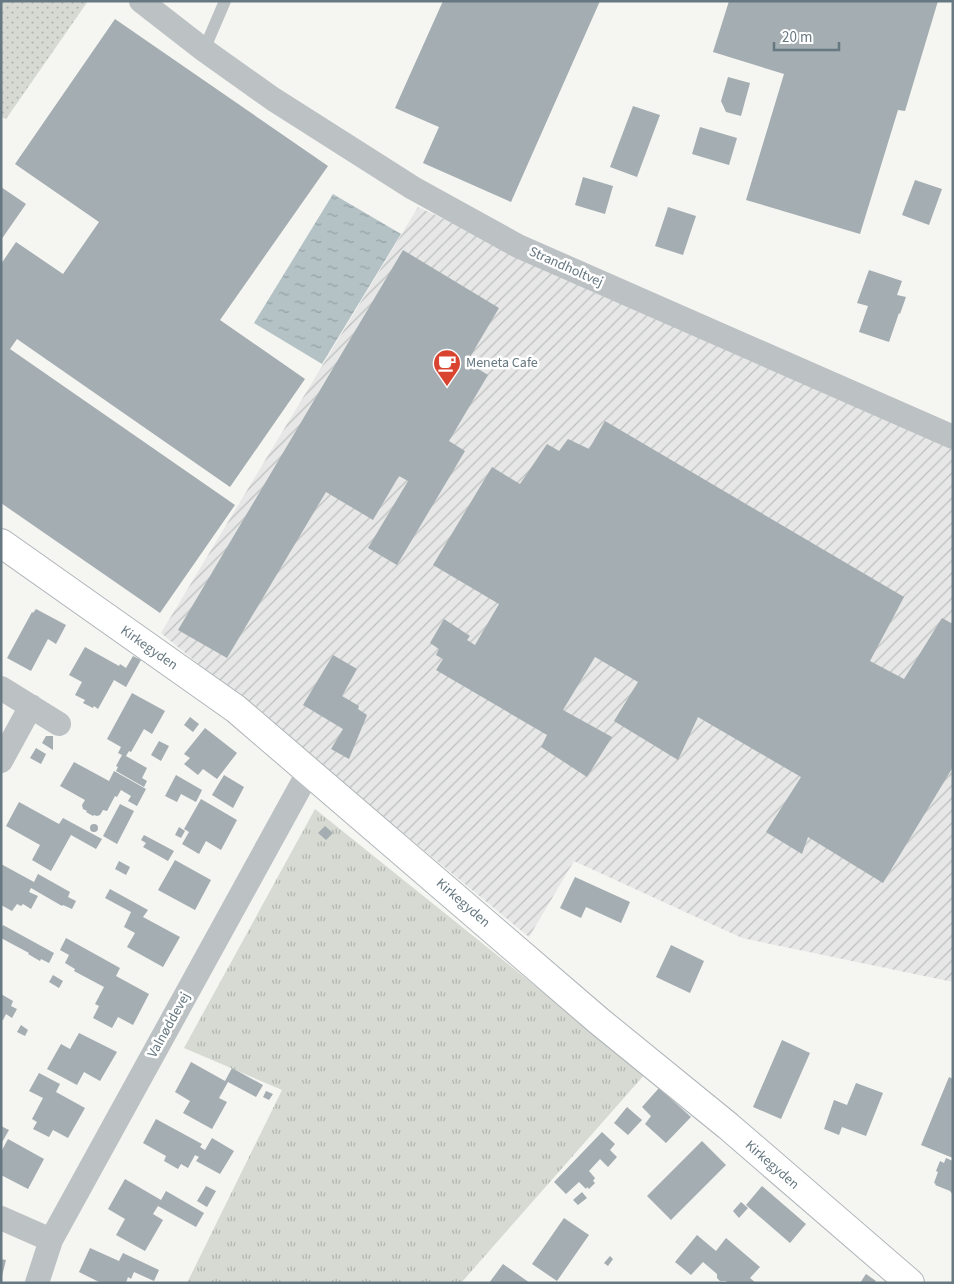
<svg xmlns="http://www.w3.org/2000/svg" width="954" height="1284" font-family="'Source Sans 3',sans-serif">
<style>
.industrial{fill:url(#industrial-furrows)}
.grass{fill:url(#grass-dots)}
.park{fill:url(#park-tufts)}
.water{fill:url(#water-ripples)}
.building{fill:#a4adb1}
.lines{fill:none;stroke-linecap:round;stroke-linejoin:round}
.secondary-casing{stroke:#afb5b9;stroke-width:30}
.lane{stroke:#bcc1c4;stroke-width:12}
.street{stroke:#bcc1c4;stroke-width:24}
.secondary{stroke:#fff;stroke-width:28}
.labels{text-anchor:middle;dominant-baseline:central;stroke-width:5;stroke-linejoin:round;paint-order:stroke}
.street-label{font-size:14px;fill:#667881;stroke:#fff}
.poi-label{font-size:14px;fill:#667881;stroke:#fff;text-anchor:start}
</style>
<defs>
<pattern id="industrial-furrows" width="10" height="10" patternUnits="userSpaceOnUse" patternTransform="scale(1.25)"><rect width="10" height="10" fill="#e6e7e6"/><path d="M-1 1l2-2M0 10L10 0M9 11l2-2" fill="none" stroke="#bec0c0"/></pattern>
<pattern id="grass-dots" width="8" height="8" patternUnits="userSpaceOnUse" patternTransform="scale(1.25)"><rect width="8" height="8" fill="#d6dad2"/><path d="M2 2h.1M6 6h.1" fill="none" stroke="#b1b6b0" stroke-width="1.8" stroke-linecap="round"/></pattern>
<pattern id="park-tufts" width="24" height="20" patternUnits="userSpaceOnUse" patternTransform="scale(1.25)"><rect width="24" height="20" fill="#d6dad2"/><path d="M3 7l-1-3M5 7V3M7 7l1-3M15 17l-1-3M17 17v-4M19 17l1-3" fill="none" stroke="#b1b6b0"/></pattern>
<pattern id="water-ripples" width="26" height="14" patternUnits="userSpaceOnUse" patternTransform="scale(1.25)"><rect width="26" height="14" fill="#b4c2c5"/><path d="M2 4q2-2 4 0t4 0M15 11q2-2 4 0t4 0" fill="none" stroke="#96a2a5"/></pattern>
</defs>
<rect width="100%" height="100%" fill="#f5f5f2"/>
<!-- industrial -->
<path class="industrial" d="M 418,207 L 953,450 L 953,982 L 742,938 L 574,861 L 529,937 L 161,633 Z"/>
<!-- grass -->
<path class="grass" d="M 1,1 L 88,1 L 6,119 L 1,117 Z"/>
<!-- park -->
<path class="park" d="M 315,809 L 645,1074 L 461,1283 L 187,1283 L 282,1090 L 184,1048 Z"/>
<!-- water -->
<path class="water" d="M 333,194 L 401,234 L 322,364 L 254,323 Z"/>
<!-- building -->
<path class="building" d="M 443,1 L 600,1 L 511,202 L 423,163 L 439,127 L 395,108 Z
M 729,1 L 938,1 L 905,111 L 898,110 L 860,234 L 746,200 L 784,74 L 713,52 Z
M 115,19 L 328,166 L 220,320 L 305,379 L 230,487 L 17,339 L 10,349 L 235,505 L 160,613 L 1,503 L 1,264 L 16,242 L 63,274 L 99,222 L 15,164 Z
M 728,77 L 750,83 L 741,116 L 726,112 L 721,101 Z
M 633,106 L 660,115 L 637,177 L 610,167 Z
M 700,127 L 737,138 L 729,165 L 692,154 Z
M 583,177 L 613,186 L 605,214 L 575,205 Z
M 915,180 L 942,189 L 929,225 L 902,215 Z
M 1,187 L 26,204 L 1,240 Z
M 668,207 L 696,216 L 683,255 L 655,246 Z
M 403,250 L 499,308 L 467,362 L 488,375 L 449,441 L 465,451 L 397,565 L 368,548 L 408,481 L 399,476 L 373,520 L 326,492 L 227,658 L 178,630 Z
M 869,270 L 902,281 L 897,295 L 906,297 L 900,314 L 899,313 L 889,342 L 859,332 L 868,306 L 857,303 Z
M 605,421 L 904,597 L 870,661 L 904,679 L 942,618 L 953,624 L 953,767 L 883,883 L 808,837 L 802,854 L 766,832 L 801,777 L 698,717 L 678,760 L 614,721 L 638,682 L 595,657 L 563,710 L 612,737 L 587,777 L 541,747 L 547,735 L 436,670 L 443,659 L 436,655 L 439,649 L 430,643 L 444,619 L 470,636 L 467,640 L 475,645 L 499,604 L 433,565 L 492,467 L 520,484 L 547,444 L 559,451 L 568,439 L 589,449 Z
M 36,609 L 66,625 L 56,644 L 48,639 L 31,671 L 7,658 L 32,612 L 33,613 Z
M 85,647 L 119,666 L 120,664 L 126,668 L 133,656 L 141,660 L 126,687 L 114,680 L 98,709 L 94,706 L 93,708 L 83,703 L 85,700 L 75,695 L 82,682 L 69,675 Z
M 333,655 L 357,669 L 342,696 L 359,706 L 358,709 L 367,715 L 349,759 L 331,749 L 343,729 L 303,705 Z
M 132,693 L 165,711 L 152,734 L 144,729 L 131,752 L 129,751 L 126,756 L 147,768 L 142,778 L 147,781 L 144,787 L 116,771 L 118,767 L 116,766 L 122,755 L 118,753 L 121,747 L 107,739 Z
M 190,717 L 199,724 L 193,732 L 184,725 Z
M 205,728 L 237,753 L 217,779 L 203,769 L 198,775 L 184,764 L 190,758 L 184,754 Z
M 46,736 L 53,736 L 53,750 L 42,743 Z
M 159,741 L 169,746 L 161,761 L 151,755 Z
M 36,748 L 46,754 L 41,764 L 30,758 Z
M 74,762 L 109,781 L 114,771 L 146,789 L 137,806 L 128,801 L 131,796 L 121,790 L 117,797 L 115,796 L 107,811 L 103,810 L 100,815 L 97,816 L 94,815 L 93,816 L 86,812 L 87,811 L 83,809 L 82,805 L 85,800 L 60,786 Z
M 176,775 L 202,790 L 196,802 L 181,794 L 177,802 L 165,796 Z
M 224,775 L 244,787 L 233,808 L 212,795 Z
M 201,799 L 237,820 L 221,850 L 206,841 L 199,854 L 182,844 L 189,832 L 184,829 Z
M 19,802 L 59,824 L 63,818 L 102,839 L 96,849 L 71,835 L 51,871 L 32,860 L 40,845 L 6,826 Z
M 120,804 L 134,811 L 117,844 L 103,836 Z
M90 828a4 4 0 1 1 8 0a4 4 0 1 1-8 0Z
M 325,826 L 333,833 L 326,840 L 318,833 Z
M 179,827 L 185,831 L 181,838 L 175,835 Z
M 144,835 L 174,851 L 168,861 L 143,847 L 146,843 L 141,840 Z
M 175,860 L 211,880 L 195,910 L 158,890 Z
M 119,861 L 130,867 L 126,875 L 115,869 Z
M 1,864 L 34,882 L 38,874 L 70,892 L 68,897 L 76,901 L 72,909 L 63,905 L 62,906 L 31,888 L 29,892 L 38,896 L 31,909 L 23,904 L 21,906 L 17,904 L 12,911 L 1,905 Z
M 575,877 L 630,902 L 621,923 L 586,907 L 581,918 L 560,908 Z
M 110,889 L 148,910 L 143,917 L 180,937 L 163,967 L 127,947 L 135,933 L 124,927 L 131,912 L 105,898 Z
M 3,925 L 54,953 L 49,963 L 41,959 L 40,961 L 28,954 L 29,953 L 1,938 L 1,929 Z
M 66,938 L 120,968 L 116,976 L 149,994 L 133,1025 L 118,1017 L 112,1028 L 93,1018 L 99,1006 L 95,1004 L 104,987 L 74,971 L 75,969 L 65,963 L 69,955 L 60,950 Z
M 671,945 L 704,961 L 690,993 L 656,977 Z
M 53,975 L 63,981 L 59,988 L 49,982 Z
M 1,994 L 13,1001 L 11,1006 L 17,1009 L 12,1018 L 6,1014 L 3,1020 L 1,1020 Z
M 21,1025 L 28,1030 L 25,1036 L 17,1032 Z
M 79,1033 L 117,1052 L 100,1081 L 84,1072 L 77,1085 L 47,1069 L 61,1044 L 70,1049 Z
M 782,1040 L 810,1053 L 781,1119 L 753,1107 Z
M 191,1062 L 225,1081 L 232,1068 L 263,1085 L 256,1097 L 228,1082 L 219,1098 L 227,1102 L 212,1129 L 183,1113 L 190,1101 L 175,1092 Z
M 39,1073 L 60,1084 L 56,1092 L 85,1108 L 68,1138 L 53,1130 L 49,1137 L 33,1129 L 37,1122 L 32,1119 L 43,1098 L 29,1091 Z
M 949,1077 L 953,1079 L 953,1158 L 921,1145 Z
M 856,1083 L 883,1093 L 866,1136 L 842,1127 L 839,1135 L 824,1129 L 834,1100 L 847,1105 Z
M 659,1088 L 691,1117 L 666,1143 L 645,1124 L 651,1116 L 642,1107 Z
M 266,1091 L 273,1094 L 269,1100 L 263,1097 Z
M 627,1107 L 642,1120 L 628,1135 L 614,1123 Z
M 156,1119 L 202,1144 L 200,1147 L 205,1150 L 212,1138 L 234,1151 L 220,1174 L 196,1161 L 199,1157 L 195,1155 L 188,1168 L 181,1164 L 178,1169 L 164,1161 L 166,1156 L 143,1143 Z
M 1,1126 L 9,1130 L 1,1144 Z
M 602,1132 L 615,1144 L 610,1150 L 617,1157 L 608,1167 L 600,1159 L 589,1171 L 595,1178 L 593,1181 L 595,1183 L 589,1189 L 587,1187 L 586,1189 L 579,1182 L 566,1194 L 554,1182 Z
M 8,1139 L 44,1159 L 28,1189 L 1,1175 L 1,1152 Z
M 702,1141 L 726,1165 L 671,1220 L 647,1196 Z
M 946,1158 L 953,1161 L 953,1195 L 950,1191 L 935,1185 L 936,1184 L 934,1183 L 938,1172 L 936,1171 L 940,1161 L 944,1163 Z
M 125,1179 L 161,1200 L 166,1191 L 204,1213 L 196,1227 L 158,1206 L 153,1214 L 163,1220 L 145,1251 L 116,1235 L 125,1219 L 108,1209 Z
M 206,1186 L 216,1191 L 207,1207 L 197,1201 Z
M 762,1186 L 806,1224 L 790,1243 L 746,1205 Z
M 582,1192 L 587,1198 L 578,1205 L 573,1200 Z
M 741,1202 L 748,1208 L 739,1218 L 733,1211 Z
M 564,1218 L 589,1235 L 557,1281 L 532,1264 Z
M 697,1235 L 716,1251 L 726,1238 L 760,1267 L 750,1278 L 756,1283 L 728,1283 L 726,1281 L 720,1281 L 717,1278 L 717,1274 L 703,1262 L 691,1275 L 675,1262 Z
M 90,1248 L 119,1261 L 123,1253 L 159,1270 L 154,1281 L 134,1272 L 131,1279 L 128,1277 L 126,1283 L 99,1283 L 99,1282 L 79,1272 Z
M 610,1256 L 613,1259 L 608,1266 L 604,1263 Z
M 1,1259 L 6,1260 L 2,1276 L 1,1276 Z
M 503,1264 L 530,1283 L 489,1283 Z
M 866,1274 L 876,1281 L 874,1283 L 860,1283 Z"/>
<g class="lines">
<!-- secondary casing -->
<g class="secondary-casing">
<path id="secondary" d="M 1,543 L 236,709 L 599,1021 L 728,1126 L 910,1283"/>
</g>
<!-- lane -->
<path class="lane" d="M 204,50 L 225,1"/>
<!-- street -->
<path class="street" d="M 141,1 L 204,50 L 273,99 L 413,188 L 518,246 L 953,437
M 1,688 L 59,724
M 1,761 L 31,706
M 1,1218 L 51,1240
M 37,1283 L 51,1240 L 309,771"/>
<!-- secondary -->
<use href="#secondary" class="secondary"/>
</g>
<!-- icons -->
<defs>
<g id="cafe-pin" transform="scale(1.4375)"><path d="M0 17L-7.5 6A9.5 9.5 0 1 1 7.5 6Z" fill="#d84430" stroke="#fff"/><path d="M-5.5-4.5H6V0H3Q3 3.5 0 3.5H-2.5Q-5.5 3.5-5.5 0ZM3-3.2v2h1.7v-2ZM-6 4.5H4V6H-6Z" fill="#fff"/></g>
</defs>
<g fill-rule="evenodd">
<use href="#cafe-pin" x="447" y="363"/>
</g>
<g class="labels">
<!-- street labels -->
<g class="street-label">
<text transform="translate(566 267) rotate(24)">Strandholtvej</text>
<text transform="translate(149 648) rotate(35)">Kirkegyden</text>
<text transform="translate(463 903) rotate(41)">Kirkegyden</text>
<text transform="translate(169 1025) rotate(-61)">Valnøddevej</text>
<text transform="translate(772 1165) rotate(41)">Kirkegyden</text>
</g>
<!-- poi labels -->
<g class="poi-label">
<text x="466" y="363">Meneta Cafe</text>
</g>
</g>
<!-- border -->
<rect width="954" height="1284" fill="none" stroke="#667881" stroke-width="5"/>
<!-- scale -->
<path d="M774 42v8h65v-8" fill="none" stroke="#667881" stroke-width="2.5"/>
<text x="782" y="42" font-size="15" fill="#667881" stroke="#ffffff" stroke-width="4" paint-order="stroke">20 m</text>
</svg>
